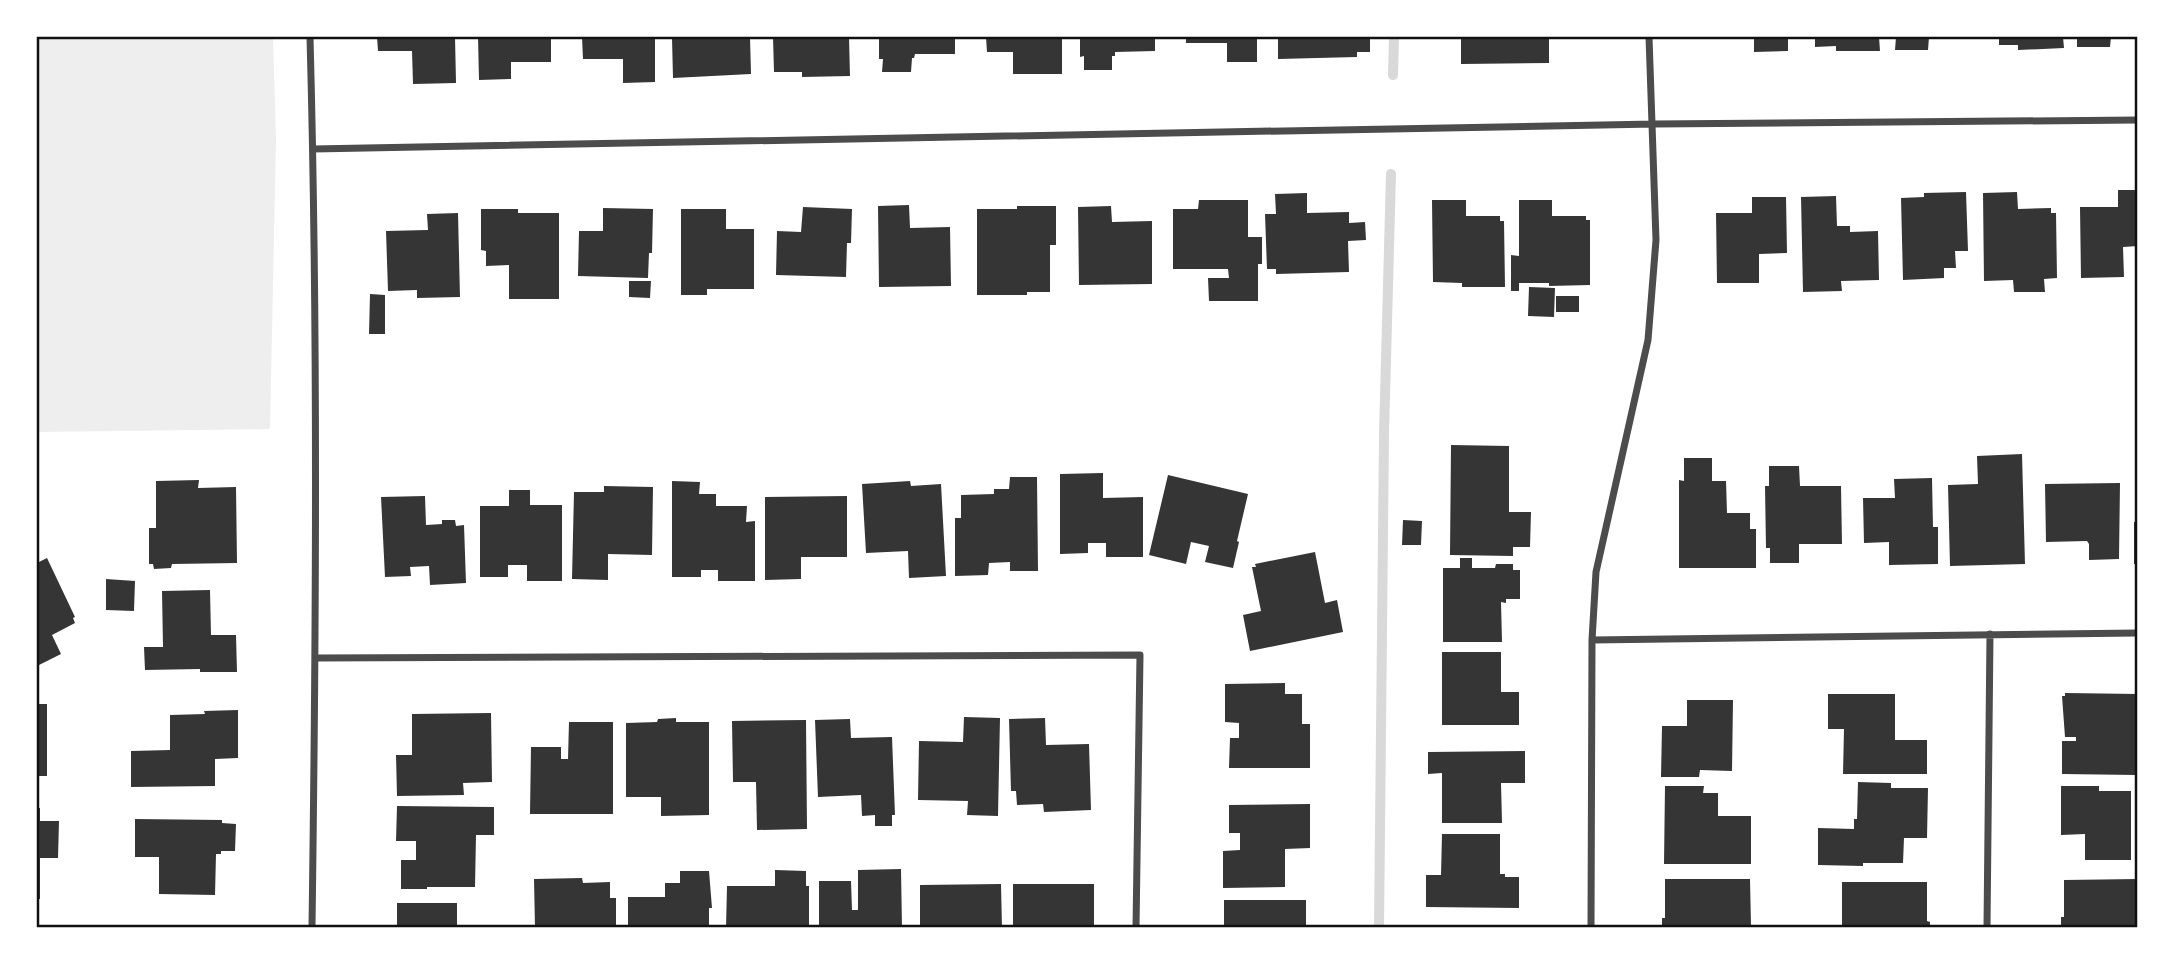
<svg xmlns="http://www.w3.org/2000/svg" width="2175" height="965" font-family="'Fira Sans',sans-serif">
<style>
.green{fill:#eee}
.lines{fill:none;stroke-linecap:round;stroke-linejoin:round}
.stream{stroke:#d9d9d9;stroke-width:10}
.building{fill:#353535}
.minor{stroke:#4c4c4c;stroke-width:7}
.neatline{fill:none;stroke:#111;stroke-width:2.5}
</style>
<rect width="100%" height="100%" fill="#fff"/>
<!-- green -->
<path class="green" d="M 37,37 L 273,37 L 276,140 L 270,429 L 37,432 Z"/>
<g class="lines">
<!-- stream -->
<path class="stream" d="M 1393,75 L 1394,37
M 1379,928 L 1384,434 L 1391,174"/>
</g>
<!-- building -->
<path class="building" d="M 377,37 L 455,37 L 456,83 L 413,84 L 412,51 L 378,51 Z
M 478,37 L 551,37 L 551,62 L 511,62 L 511,79 L 479,80 Z
M 582,37 L 655,37 L 655,82 L 623,83 L 623,59 L 583,59 Z
M 677,37 L 750,37 L 751,74 L 673,78 L 672,38 Z
M 773,37 L 849,37 L 850,76 L 802,77 L 802,72 L 774,72 Z
M 879,37 L 955,37 L 955,54 L 915,54 L 914,58 L 912,58 L 911,72 L 882,72 L 883,59 L 879,59 Z
M 986,37 L 1062,37 L 1062,74 L 1013,74 L 1013,52 L 987,52 Z
M 1080,37 L 1155,37 L 1155,51 L 1115,52 L 1115,56 L 1112,56 L 1112,70 L 1084,70 L 1084,56 L 1080,57 Z
M 1186,37 L 1257,37 L 1257,62 L 1227,62 L 1227,43 L 1186,43 Z
M 1278,37 L 1370,37 L 1370,52 L 1357,52 L 1357,57 L 1278,59 Z
M 1461,37 L 1549,37 L 1549,63 L 1461,64 Z
M 1754,37 L 1788,37 L 1788,51 L 1754,52 Z
M 1815,37 L 1879,37 L 1880,51 L 1836,51 L 1836,46 L 1815,47 Z
M 1896,37 L 1929,37 L 1928,50 L 1895,50 Z
M 1999,37 L 2063,37 L 2064,48 L 2018,50 L 2018,45 L 1999,45 Z
M 2077,37 L 2111,37 L 2110,47 L 2077,47 Z
M 2118,190 L 2138,190 L 2138,246 L 2123,247 L 2124,277 L 2081,278 L 2080,207 L 2118,207 Z
M 1966,192 L 1968,251 L 1955,251 L 1956,268 L 1944,268 L 1944,278 L 1903,280 L 1901,198 L 1924,197 L 1924,193 Z
M 2017,192 L 2018,209 L 2051,208 L 2051,213 L 2056,213 L 2057,278 L 2044,279 L 2045,292 L 2014,292 L 2013,280 L 1984,281 L 1983,193 Z
M 1307,193 L 1307,213 L 1349,212 L 1349,223 L 1365,222 L 1366,240 L 1348,241 L 1349,272 L 1276,274 L 1276,269 L 1267,269 L 1265,214 L 1276,214 L 1275,194 Z
M 1836,196 L 1837,226 L 1850,226 L 1850,232 L 1878,231 L 1879,280 L 1841,281 L 1842,291 L 1803,292 L 1801,197 Z
M 1752,197 L 1786,197 L 1787,253 L 1759,254 L 1759,283 L 1717,283 L 1716,213 L 1752,213 Z
M 1199,200 L 1248,200 L 1248,237 L 1262,237 L 1262,264 L 1258,264 L 1258,301 L 1209,301 L 1208,278 L 1229,278 L 1228,269 L 1173,269 L 1173,209 L 1198,209 Z
M 1432,200 L 1466,200 L 1466,216 L 1500,216 L 1500,221 L 1504,221 L 1505,287 L 1462,287 L 1462,283 L 1433,282 Z
M 1519,200 L 1552,200 L 1552,216 L 1586,216 L 1586,220 L 1590,220 L 1590,285 L 1549,286 L 1549,283 L 1519,283 L 1519,291 L 1511,291 L 1511,255 L 1519,256 Z
M 909,205 L 910,228 L 950,227 L 951,286 L 879,287 L 878,206 Z
M 1017,206 L 1056,206 L 1056,245 L 1050,245 L 1050,292 L 1027,292 L 1027,295 L 977,295 L 977,209 L 1017,209 Z
M 1111,206 L 1112,222 L 1152,221 L 1152,284 L 1079,285 L 1078,207 Z
M 803,207 L 852,209 L 851,243 L 847,243 L 846,277 L 776,275 L 777,231 L 801,232 Z
M 603,208 L 653,209 L 652,253 L 649,253 L 648,278 L 578,276 L 579,231 L 603,231 Z
M 481,209 L 518,209 L 518,213 L 559,213 L 559,299 L 509,299 L 509,265 L 486,266 L 486,251 L 481,250 Z
M 681,209 L 726,209 L 726,229 L 754,229 L 754,289 L 707,289 L 707,295 L 681,295 Z
M 458,213 L 460,297 L 417,298 L 417,290 L 388,291 L 386,231 L 428,230 L 427,214 Z
M 629,281 L 651,281 L 650,298 L 629,297 Z
M 1529,287 L 1555,288 L 1554,317 L 1528,316 Z
M 370,294 L 385,295 L 385,334 L 369,334 Z
M 1556,296 L 1579,296 L 1579,312 L 1556,312 Z
M 1451,445 L 1509,446 L 1509,512 L 1531,512 L 1530,547 L 1513,547 L 1513,556 L 1450,555 Z
M 2022,454 L 2025,564 L 1950,566 L 1948,485 L 1978,484 L 1977,456 Z
M 1684,458 L 1712,458 L 1712,481 L 1726,481 L 1727,513 L 1750,513 L 1750,529 L 1756,529 L 1756,568 L 1679,568 L 1679,480 L 1684,481 Z
M 1769,466 L 1799,466 L 1800,486 L 1841,486 L 1842,544 L 1799,544 L 1799,563 L 1770,563 L 1770,548 L 1766,548 L 1765,486 L 1769,486 Z
M 1103,473 L 1103,498 L 1143,497 L 1143,557 L 1106,557 L 1106,543 L 1088,543 L 1088,553 L 1060,554 L 1060,474 Z
M 1168,475 L 1248,494 L 1237,541 L 1239,542 L 1233,568 L 1205,562 L 1209,546 L 1191,542 L 1186,564 L 1149,555 Z
M 1010,477 L 1037,477 L 1038,571 L 1010,571 L 1010,562 L 989,563 L 988,575 L 955,576 L 955,518 L 961,518 L 961,495 L 994,494 L 994,489 L 1009,489 Z
M 1932,478 L 1933,527 L 1938,527 L 1938,564 L 1889,565 L 1889,542 L 1864,543 L 1863,498 L 1895,498 L 1894,479 Z
M 199,480 L 198,488 L 236,487 L 237,563 L 172,564 L 171,568 L 154,569 L 153,564 L 149,564 L 149,528 L 156,528 L 156,481 Z
M 672,481 L 700,482 L 699,494 L 716,494 L 716,506 L 747,506 L 746,522 L 755,521 L 755,581 L 718,581 L 718,570 L 701,570 L 701,577 L 672,577 Z
M 910,481 L 911,486 L 941,484 L 946,576 L 909,578 L 908,551 L 866,553 L 862,484 Z
M 2120,483 L 2119,559 L 2089,560 L 2089,544 L 2087,541 L 2046,542 L 2045,484 Z
M 604,486 L 653,487 L 652,555 L 608,554 L 608,580 L 572,579 L 574,492 L 604,492 Z
M 509,490 L 530,490 L 530,505 L 562,505 L 562,581 L 527,581 L 527,565 L 508,565 L 508,577 L 480,577 L 480,506 L 509,506 Z
M 425,496 L 426,525 L 442,524 L 442,520 L 455,520 L 456,526 L 464,525 L 466,583 L 430,585 L 429,566 L 410,567 L 411,576 L 385,577 L 381,497 Z
M 847,496 L 847,557 L 801,557 L 801,579 L 765,580 L 765,497 Z
M 1403,520 L 1422,521 L 1421,545 L 1402,545 Z
M 2134,522 L 2138,522 L 2138,564 L 2134,564 Z
M 1315,552 L 1325,603 L 1337,600 L 1343,632 L 1250,651 L 1243,615 L 1261,611 L 1252,567 L 1256,567 L 1255,564 Z
M 47,558 L 75,617 L 73,618 L 75,623 L 52,635 L 61,654 L 37,666 L 37,563 Z
M 1460,558 L 1472,558 L 1472,568 L 1495,568 L 1496,564 L 1513,564 L 1513,570 L 1520,570 L 1520,599 L 1506,599 L 1506,603 L 1501,602 L 1502,642 L 1443,642 L 1443,568 L 1460,568 Z
M 106,579 L 135,581 L 134,611 L 106,610 Z
M 210,590 L 211,635 L 236,635 L 237,672 L 200,672 L 200,669 L 145,670 L 144,647 L 163,647 L 162,591 Z
M 1442,652 L 1501,652 L 1501,692 L 1519,692 L 1519,725 L 1442,725 Z
M 1285,683 L 1285,694 L 1302,694 L 1302,724 L 1310,724 L 1310,768 L 1229,768 L 1230,738 L 1239,738 L 1239,723 L 1225,722 L 1225,684 Z
M 2065,693 L 2138,694 L 2137,775 L 2062,774 L 2062,741 L 2076,741 L 2076,737 L 2065,737 L 2062,696 L 2065,696 Z
M 1828,694 L 1895,694 L 1895,740 L 1927,740 L 1927,774 L 1843,774 L 1844,729 L 1828,729 Z
M 1687,700 L 1733,700 L 1732,771 L 1700,770 L 1699,777 L 1661,777 L 1662,726 L 1687,726 Z
M 37,704 L 47,704 L 47,776 L 37,776 Z
M 238,710 L 238,758 L 215,759 L 215,786 L 131,787 L 131,751 L 170,750 L 170,715 L 205,714 L 204,711 Z
M 491,713 L 492,782 L 463,783 L 464,795 L 397,796 L 396,755 L 412,755 L 412,714 Z
M 964,717 L 1000,718 L 998,816 L 967,815 L 968,801 L 918,800 L 919,741 L 963,742 Z
M 676,718 L 676,722 L 709,722 L 709,815 L 661,816 L 661,797 L 626,797 L 626,723 L 657,722 L 658,719 Z
M 1045,718 L 1046,745 L 1089,744 L 1091,810 L 1044,812 L 1043,804 L 1017,805 L 1016,791 L 1011,791 L 1009,719 Z
M 850,719 L 851,738 L 892,737 L 895,815 L 892,815 L 892,826 L 875,826 L 875,815 L 862,816 L 861,795 L 818,797 L 815,720 Z
M 806,720 L 807,829 L 757,830 L 756,782 L 733,782 L 732,721 Z
M 569,722 L 613,722 L 613,814 L 530,814 L 531,747 L 561,747 L 561,759 L 568,759 Z
M 1525,751 L 1525,783 L 1501,783 L 1502,823 L 1442,823 L 1442,773 L 1428,774 L 1428,752 Z
M 1858,782 L 1891,783 L 1891,788 L 1928,788 L 1927,838 L 1904,838 L 1903,863 L 1863,863 L 1863,866 L 1818,865 L 1818,828 L 1854,829 L 1854,819 L 1857,819 Z
M 1665,786 L 1704,786 L 1703,793 L 1718,793 L 1718,816 L 1751,816 L 1751,864 L 1664,864 Z
M 2061,786 L 2099,786 L 2099,791 L 2131,791 L 2131,860 L 2085,860 L 2085,834 L 2061,835 Z
M 1310,804 L 1310,848 L 1285,849 L 1285,887 L 1223,888 L 1223,851 L 1240,850 L 1240,833 L 1229,833 L 1229,805 Z
M 397,806 L 494,807 L 494,835 L 476,835 L 475,887 L 427,887 L 427,889 L 401,889 L 401,860 L 416,860 L 416,841 L 396,841 Z
M 37,808 L 40,808 L 40,821 L 59,821 L 58,858 L 40,858 L 40,899 L 37,899 Z
M 135,819 L 222,820 L 222,823 L 236,824 L 235,851 L 221,851 L 221,854 L 216,854 L 215,895 L 159,894 L 159,857 L 135,857 Z
M 1442,834 L 1500,834 L 1500,874 L 1505,874 L 1505,877 L 1519,877 L 1519,908 L 1426,907 L 1426,875 L 1441,875 Z
M 901,869 L 902,928 L 819,928 L 819,881 L 851,881 L 852,910 L 858,910 L 858,870 Z
M 775,870 L 806,871 L 806,886 L 809,886 L 809,928 L 726,928 L 727,886 L 775,886 Z
M 680,871 L 709,871 L 712,908 L 709,908 L 709,928 L 628,928 L 628,897 L 665,897 L 665,883 L 680,883 Z
M 582,878 L 583,883 L 610,882 L 610,898 L 616,898 L 616,928 L 535,928 L 534,879 Z
M 1665,879 L 1750,879 L 1751,926 L 1746,926 L 1746,928 L 1662,928 L 1662,918 L 1665,918 Z
M 2138,879 L 2138,927 L 2061,928 L 2061,917 L 2064,917 L 2064,880 Z
M 1842,882 L 1927,882 L 1927,921 L 1930,922 L 1930,928 L 1842,928 Z
M 1001,884 L 1002,928 L 920,928 L 920,885 Z
M 1013,884 L 1094,884 L 1094,928 L 1013,928 Z
M 1224,900 L 1306,900 L 1306,928 L 1224,928 Z
M 397,903 L 457,903 L 457,928 L 397,928 Z"/>
<g class="lines">
<!-- minor -->
<path class="minor" d="M 310,37 C 318,334 316,631 312,928
M 313,149 L 1654,124 L 2138,120
M 1592,640 L 2138,633
M 316,658 L 1140,655 L 1136,928
M 1591,928 L 1592,640 L 1596,572 L 1648,340 L 1656,240 L 1649,37
M 1987,928 L 1990,634"/>
</g>
<!-- border -->
<rect width="2175" height="965" fill="none" stroke="#ffffff" stroke-width="77"/>
<rect x="38" y="38" width="2098" height="888" class="neatline"/>
</svg>
